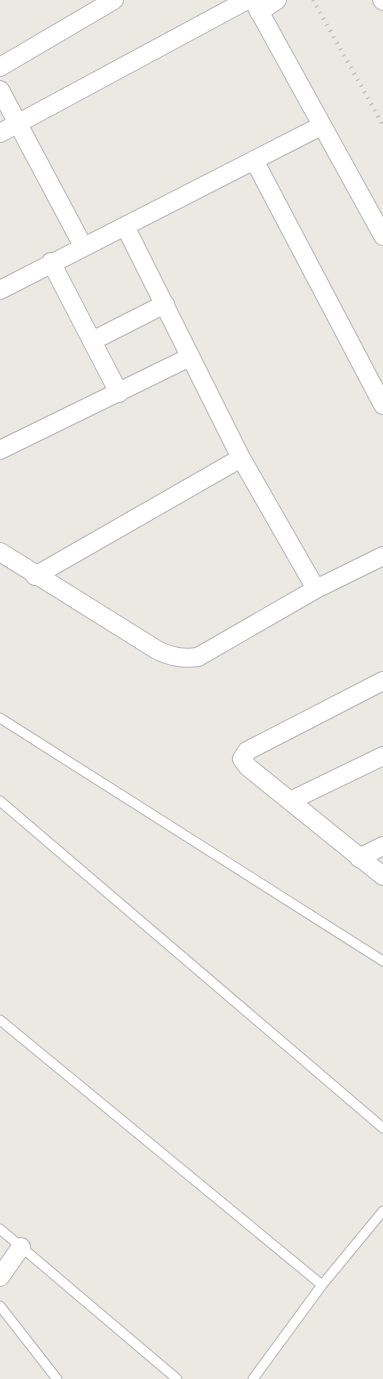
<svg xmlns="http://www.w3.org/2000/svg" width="383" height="1379" font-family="'Noto Sans',sans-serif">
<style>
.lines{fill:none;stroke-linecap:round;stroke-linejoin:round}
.lane-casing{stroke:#b2b3b8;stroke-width:11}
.street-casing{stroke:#b2b3b8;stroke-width:20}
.lane{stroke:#fff;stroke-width:9}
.street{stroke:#fff;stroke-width:18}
.rail{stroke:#b0b0b1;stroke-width:4;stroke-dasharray:1 6;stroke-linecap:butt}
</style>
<rect width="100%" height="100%" fill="#ebe9e1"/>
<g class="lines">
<!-- lane casing -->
<g class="lane-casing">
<path id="lane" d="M 0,718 L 383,961
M 0,801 L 383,1128
M 0,1020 L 322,1285
M 0,1229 L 177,1379
M 0,1306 L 57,1379
M 253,1379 L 322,1285 L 383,1211"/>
</g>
<!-- street casing -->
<g class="street-casing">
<path id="street" d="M 253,0 L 383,236
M 382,0 L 383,1
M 259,12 L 277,0
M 0,67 L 114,0
M 0,90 L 83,246
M 0,133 L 247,0
M 254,160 L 383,405
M 125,226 L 241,458 L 316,589
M 51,262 L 119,393
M 0,290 L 321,126
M 92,341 L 165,304
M 0,450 L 190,357
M 0,552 L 157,650 C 172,657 182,659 198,657 L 316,589 L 383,556
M 35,576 L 241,458
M 383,681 L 247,751 L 242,759 L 248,767 L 383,876
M 290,801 L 383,756
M 359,858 L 383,846
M 0,1277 L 21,1247"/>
</g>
<!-- lane -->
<use href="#lane" class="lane"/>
<!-- street -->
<use href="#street" class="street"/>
<!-- rail -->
<path class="rail" d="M 313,0 L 383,125"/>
</g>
</svg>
